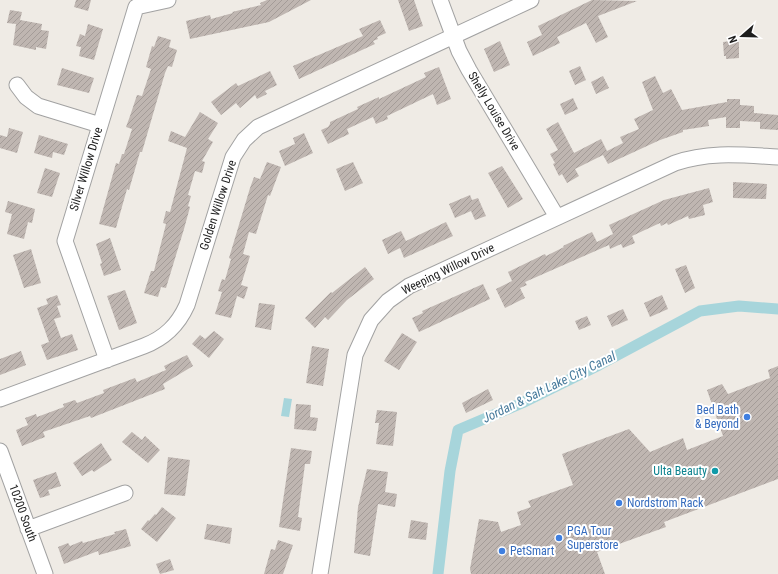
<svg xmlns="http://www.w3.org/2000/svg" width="778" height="574" font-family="'Roboto Condensed',sans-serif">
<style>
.water{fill:#a7d5db}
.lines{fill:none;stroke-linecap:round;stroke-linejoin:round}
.canal{stroke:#a7d5db;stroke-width:11}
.building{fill:url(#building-hatch)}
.minor-casing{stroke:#a2a2a2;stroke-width:17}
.minor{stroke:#fff;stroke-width:15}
.shop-dot{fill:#3f7fe0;stroke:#fff;stroke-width:1.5}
.culture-dot{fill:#0f9aa8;stroke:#fff;stroke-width:1.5}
.labels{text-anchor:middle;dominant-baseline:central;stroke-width:4;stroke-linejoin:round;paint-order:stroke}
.street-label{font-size:12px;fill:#1e1e1e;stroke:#fff}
.shop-label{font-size:12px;fill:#366cbe;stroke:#fff;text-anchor:start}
.culture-label{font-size:12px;fill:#0d838f;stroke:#fff;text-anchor:end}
.water-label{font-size:13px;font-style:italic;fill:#487b9c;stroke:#fff}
</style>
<defs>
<pattern id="building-hatch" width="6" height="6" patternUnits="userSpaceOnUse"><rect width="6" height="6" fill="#bfb6b1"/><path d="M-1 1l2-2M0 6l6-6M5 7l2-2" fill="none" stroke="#a49c98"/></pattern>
</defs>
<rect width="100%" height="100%" fill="#efebe5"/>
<!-- water -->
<path class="water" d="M 284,398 L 292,399 L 289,417 L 281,416 Z"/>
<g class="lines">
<!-- canal -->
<path class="canal" d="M 438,574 L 450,471 L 458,430 L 522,403 L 599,365 L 700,311 L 739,306 L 778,309"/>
</g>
<!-- building -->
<path class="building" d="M 76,0 L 91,0 L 88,11 L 74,7 Z
M 267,0 L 311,0 L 269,22 L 190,39 L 186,21 L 210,15 L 211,19 L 233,13 L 232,12 L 261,5 L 260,3 Z
M 398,0 L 414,0 L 423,26 L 409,31 Z
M 592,0 L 637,1 L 598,16 L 608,37 L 596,43 L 586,23 L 557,37 L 560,43 L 533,56 L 527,42 L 542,35 L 538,26 Z
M 10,10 L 22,12 L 20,20 L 42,24 L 41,30 L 49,31 L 46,49 L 36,47 L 36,50 L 13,45 L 16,24 L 7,23 Z
M 380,20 L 386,33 L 377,37 L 378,39 L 373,41 L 375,44 L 299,79 L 293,66 L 363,36 L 359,29 Z
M 88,24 L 103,29 L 94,60 L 79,56 L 81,47 L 76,46 L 80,34 L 85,36 Z
M 158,36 L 171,40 L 169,47 L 177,50 L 172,67 L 168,66 L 165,73 L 142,152 L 140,152 L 129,190 L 127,189 L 116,228 L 99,224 L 116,163 L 119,164 L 122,154 L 124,154 L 132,129 L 126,127 L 130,116 L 137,95 L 142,96 L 151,69 L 146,67 L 152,46 L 154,47 Z
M 739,40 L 739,58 L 726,59 L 726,56 L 724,56 L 723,42 Z
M 500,41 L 510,65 L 494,72 L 484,49 Z
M 580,66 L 586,80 L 575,85 L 569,71 Z
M 439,67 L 451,99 L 437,105 L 433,94 L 387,116 L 388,119 L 376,124 L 373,117 L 347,129 L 349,134 L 328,144 L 321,130 L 328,127 L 330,124 L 330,122 L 358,109 L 357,107 L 379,97 L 379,99 L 426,77 L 424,73 Z
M 62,68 L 94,78 L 89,93 L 57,85 Z
M 270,71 L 277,85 L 265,91 L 267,94 L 257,99 L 255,95 L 240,108 L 236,103 L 221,115 L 211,102 L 236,83 L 238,86 Z
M 603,76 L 609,88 L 596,94 L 591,82 Z
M 655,76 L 663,93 L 671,89 L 682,110 L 727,102 L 727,99 L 740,99 L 740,105 L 754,106 L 754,113 L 778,115 L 778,130 L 760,129 L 760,122 L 740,121 L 740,128 L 726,128 L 726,117 L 708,120 L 709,126 L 683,130 L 683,132 L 660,140 L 608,164 L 603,155 L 575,169 L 579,176 L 567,183 L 562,174 L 559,176 L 553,164 L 555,163 L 550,154 L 558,150 L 546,129 L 558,122 L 574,153 L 601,139 L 607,151 L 623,143 L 620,137 L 639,129 L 634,119 L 653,110 L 642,82 Z
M 573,98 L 578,109 L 565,115 L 560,104 Z
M 200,112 L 218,123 L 208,139 L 213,142 L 202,161 L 205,162 L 202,173 L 195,171 L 188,195 L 191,196 L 188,206 L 190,207 L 184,229 L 166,288 L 161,287 L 158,297 L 144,293 L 151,271 L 154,271 L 166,224 L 163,223 L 166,211 L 170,212 L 187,148 L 168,141 L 171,131 L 185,137 Z
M 9,128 L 23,132 L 17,153 L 0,148 L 0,135 L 7,137 Z
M 304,133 L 313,153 L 285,166 L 279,151 L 295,144 L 293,138 Z
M 39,135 L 68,144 L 64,155 L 53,152 L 52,158 L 34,153 Z
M 267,162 L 281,167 L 270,196 L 268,195 L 256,234 L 249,232 L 243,254 L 250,256 L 241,285 L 248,287 L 244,299 L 237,296 L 231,318 L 215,314 L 222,292 L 218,291 L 222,279 L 225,280 L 231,259 L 229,258 L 250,188 L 254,177 L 260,179 Z
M 353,162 L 363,183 L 345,191 L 336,169 Z
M 502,166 L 523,199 L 508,208 L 488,173 Z
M 45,168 L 60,173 L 52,197 L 37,193 Z
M 733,182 L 767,184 L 766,199 L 733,198 Z
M 709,188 L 713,202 L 703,205 L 705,215 L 689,219 L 688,216 L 668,225 L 667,223 L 661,226 L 660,223 L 632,236 L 635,243 L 623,248 L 621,244 L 610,249 L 609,245 L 525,282 L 527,285 L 520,288 L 525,298 L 505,308 L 496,289 L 512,281 L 508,272 L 545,254 L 546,256 L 564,247 L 563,246 L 592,232 L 597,242 L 613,234 L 609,225 L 664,200 Z
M 470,195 L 472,200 L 478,198 L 486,216 L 475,220 L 471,211 L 455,218 L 449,204 Z
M 8,201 L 35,209 L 32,223 L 28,222 L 24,239 L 7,234 L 12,214 L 5,212 Z
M 446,222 L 453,236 L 404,258 L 400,248 L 388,254 L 382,240 L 401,231 L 406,241 Z
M 110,238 L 121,270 L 104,276 L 100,264 L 102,263 L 96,244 Z
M 31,249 L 41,283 L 24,288 L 13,255 Z
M 686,265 L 695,288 L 685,293 L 675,269 Z
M 365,267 L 374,279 L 347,300 L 328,320 L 325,317 L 315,328 L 305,318 L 331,292 L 332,293 Z
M 483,284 L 490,299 L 419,332 L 412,318 L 423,313 L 422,311 Z
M 125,290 L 137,323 L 119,330 L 107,296 Z
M 57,295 L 61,305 L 57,306 L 61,317 L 54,319 L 61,338 L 72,334 L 78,350 L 47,360 L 41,345 L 49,342 L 37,308 L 48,304 L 46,299 Z
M 662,295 L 668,309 L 650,317 L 644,303 Z
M 259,303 L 275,305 L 271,330 L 255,327 Z
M 623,309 L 628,320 L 612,327 L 607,316 Z
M 587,316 L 591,325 L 579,330 L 575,321 Z
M 214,331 L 224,339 L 209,358 L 192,344 L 200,335 L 205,339 Z
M 402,333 L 417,342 L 399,370 L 384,361 Z
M 312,346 L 329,349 L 323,386 L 306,383 Z
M 21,351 L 26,365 L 0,375 L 0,359 Z
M 187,355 L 193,366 L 163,384 L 165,389 L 91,418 L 90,416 L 43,432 L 45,437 L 22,446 L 16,430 L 28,425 L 25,418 L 36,414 L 37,417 L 64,407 L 63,404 L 75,400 L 77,403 L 104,393 L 103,390 L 135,378 L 137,382 L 166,370 L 164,366 Z
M 778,366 L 778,479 L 664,522 L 666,527 L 597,552 L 605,574 L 471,574 L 470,569 L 479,519 L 498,522 L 501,532 L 521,525 L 517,512 L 531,507 L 528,501 L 573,485 L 562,454 L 629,429 L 650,452 L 683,438 L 687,450 L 723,436 L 707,390 L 722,384 L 728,394 L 770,378 L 768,370 Z
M 488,389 L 493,400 L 466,413 L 462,403 Z
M 296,404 L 311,405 L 310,417 L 318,418 L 316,431 L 294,429 Z
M 377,410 L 397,412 L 393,446 L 376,444 L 379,423 L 375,423 Z
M 132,432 L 142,440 L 145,436 L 160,450 L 148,463 L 122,442 Z
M 101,443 L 112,460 L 94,472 L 92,470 L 82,476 L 73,463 Z
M 291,448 L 312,451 L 310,464 L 305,464 L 298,517 L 302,518 L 300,531 L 279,527 Z
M 168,457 L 190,460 L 185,496 L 164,494 Z
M 367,469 L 388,472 L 385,492 L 397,494 L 395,507 L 378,504 L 370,556 L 354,553 L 358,507 Z
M 56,472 L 61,486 L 48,490 L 50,495 L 40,498 L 33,480 Z
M 162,507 L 176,518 L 157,542 L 141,529 L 148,520 L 149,521 L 155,514 L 156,515 Z
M 411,520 L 428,523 L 426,540 L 408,538 Z
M 207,524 L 232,528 L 230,544 L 204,539 Z
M 126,529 L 131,546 L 99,555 L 98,551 L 64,564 L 58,547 L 68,543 L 70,546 L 82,541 L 83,543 L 115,534 L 114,532 Z
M 278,540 L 293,545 L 283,574 L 264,574 L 271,549 L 275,550 Z
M 170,559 L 174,570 L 160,574 L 156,564 Z"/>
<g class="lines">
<!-- minor casing -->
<g class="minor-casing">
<path id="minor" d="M 440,0 L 459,51 L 469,70 L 557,217
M 17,85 L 26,97 L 38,106 L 100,125
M 107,360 L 65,241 L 136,7 L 168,0
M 0,399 L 144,346 C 165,338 178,325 187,305 L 233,157 L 244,140 L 258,127 L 531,0
M 0,451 L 45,574
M 28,529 L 125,493
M 320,574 L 355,355 L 371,320 L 388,301 L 409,286 L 675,163 C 709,151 743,155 778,157"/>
</g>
<!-- minor -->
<use href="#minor" class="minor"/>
</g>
<!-- markers -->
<g class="shop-dot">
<circle cx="747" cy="417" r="4"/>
<circle cx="619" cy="503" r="4"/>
<circle cx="559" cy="538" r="4"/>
<circle cx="502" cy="551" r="4"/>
</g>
<circle class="culture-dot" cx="715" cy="471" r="4"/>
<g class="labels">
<!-- street labels -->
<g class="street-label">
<text transform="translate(494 111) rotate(59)">Shelly Louise Drive</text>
<text transform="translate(86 169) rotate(-73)">Silver Willow Drive</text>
<text transform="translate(218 205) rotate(-72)">Golden Willow Drive</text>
<text transform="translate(448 269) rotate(-26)">Weeping Willow Drive</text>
<text transform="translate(23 513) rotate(70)">10200 South</text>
</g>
<!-- shop labels -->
<g class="shop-label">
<text x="739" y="410" text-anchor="end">Bed Bath<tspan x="739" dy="14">&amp; Beyond</tspan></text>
<text x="627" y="503">Nordstrom Rack</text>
<text x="567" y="531">PGA Tour<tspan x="567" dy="14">Superstore</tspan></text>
<text x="510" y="551">PetSmart</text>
</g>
<!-- culture labels -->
<g class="culture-label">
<text x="707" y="471">Ulta Beauty</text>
</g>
<!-- water labels -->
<g class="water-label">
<text transform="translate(549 387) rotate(-26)">Jordan &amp; Salt Lake City Canal</text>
</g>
</g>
<!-- north arrow -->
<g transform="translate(742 36) rotate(250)" stroke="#ffffff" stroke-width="3" paint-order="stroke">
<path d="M0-3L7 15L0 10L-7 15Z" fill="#1e1e1e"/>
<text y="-6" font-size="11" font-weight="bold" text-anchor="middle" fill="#1e1e1e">N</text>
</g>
</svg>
